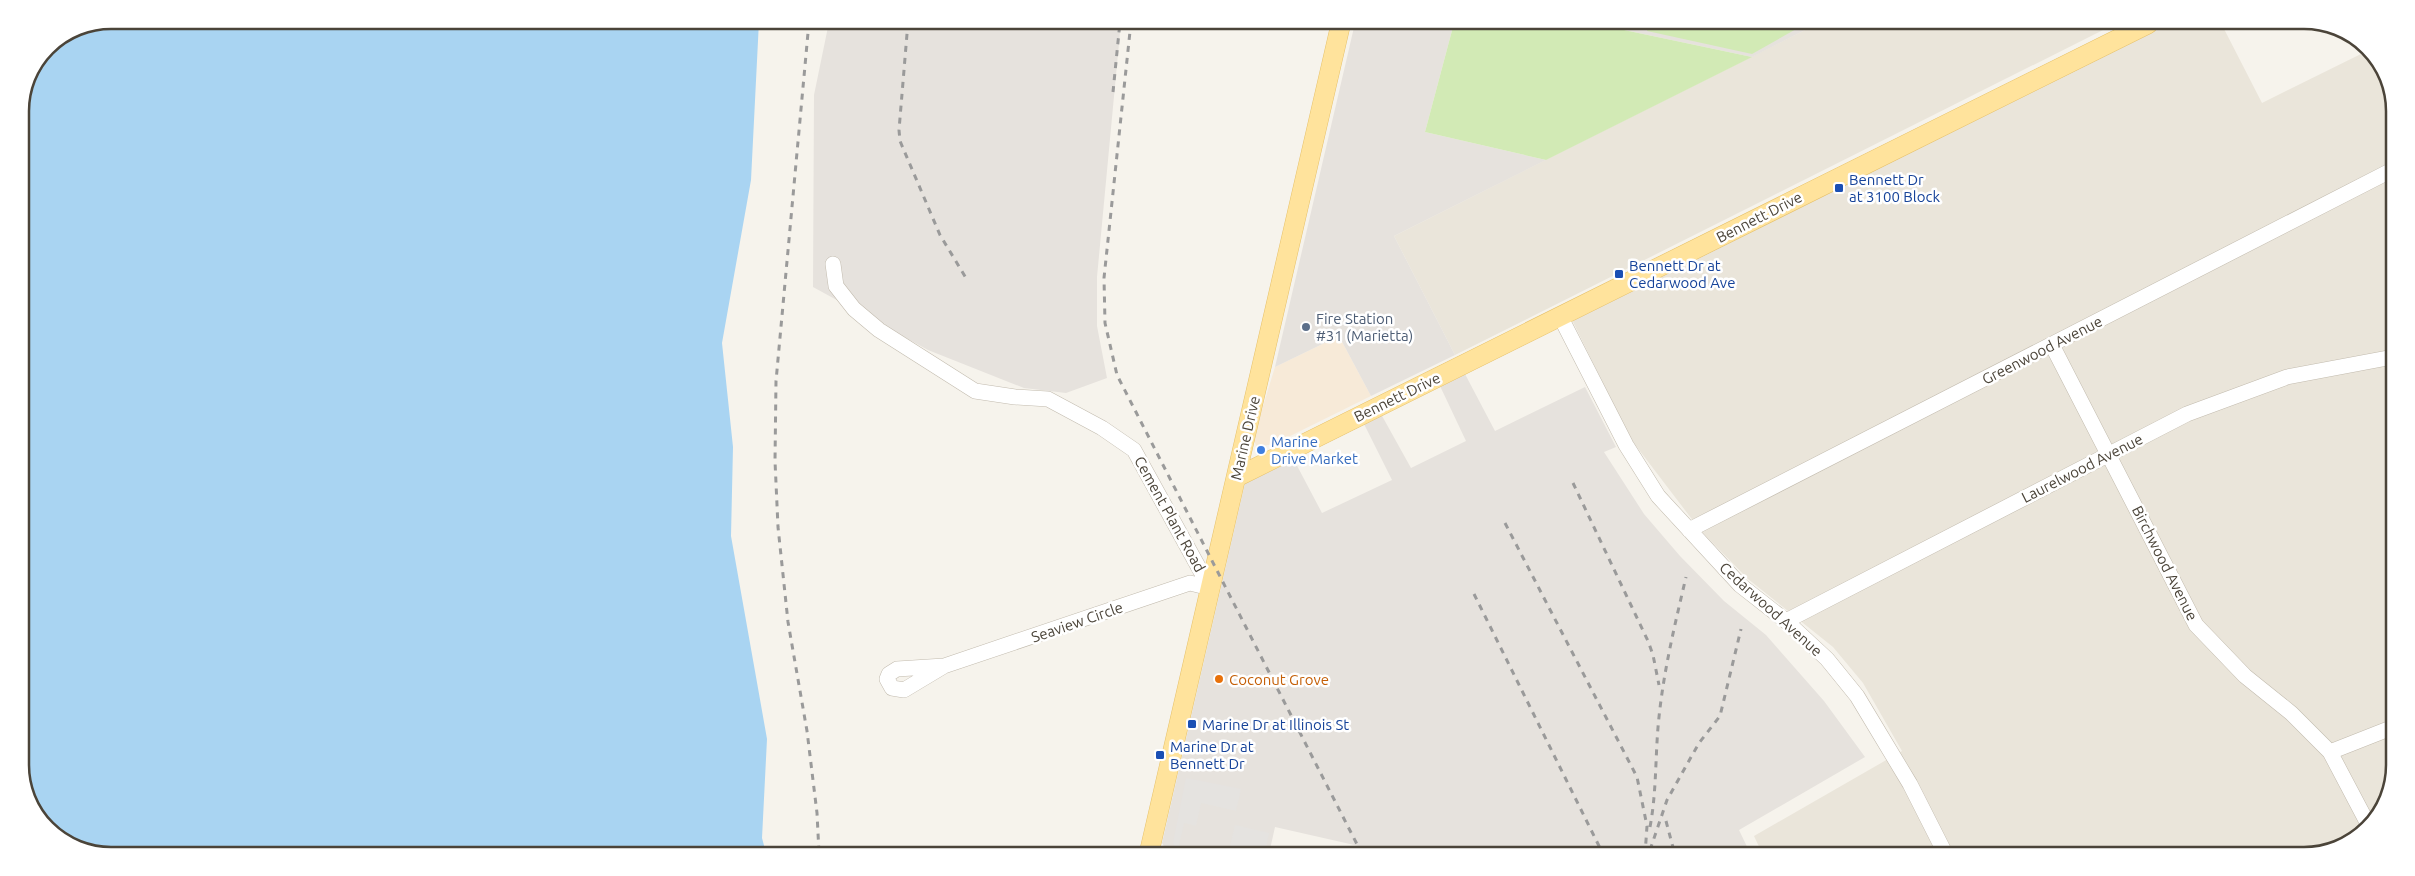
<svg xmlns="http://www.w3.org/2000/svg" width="2415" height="876" font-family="Ubuntu,sans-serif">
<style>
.residential{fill:#eae5da}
.commercial{fill:#f7ead8}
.industrial{fill:#e6e2dd}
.green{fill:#d2eab5}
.parking{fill:#e5e3e0}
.water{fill:#a9d4f2}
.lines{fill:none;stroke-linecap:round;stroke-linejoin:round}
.minor-casing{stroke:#c2bbae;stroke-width:16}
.major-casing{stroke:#e6c16a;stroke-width:20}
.minor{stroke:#fff;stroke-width:15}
.major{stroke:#ffe39c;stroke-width:19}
.rail{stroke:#9a9a9a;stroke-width:3;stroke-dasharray:6 6;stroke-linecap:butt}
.transit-dot{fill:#1a4fb4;stroke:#fff;stroke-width:2}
.service-dot{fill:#5c6f8a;stroke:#fff;stroke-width:2}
.shop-dot{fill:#3f7fe0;stroke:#fff;stroke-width:2}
.food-dot{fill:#e8710a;stroke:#fff;stroke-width:2}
.labels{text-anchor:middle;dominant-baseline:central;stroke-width:5;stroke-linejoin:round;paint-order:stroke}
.transit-label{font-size:15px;fill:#164399;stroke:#fff;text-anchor:start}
.street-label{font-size:15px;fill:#4b4439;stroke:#fff}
.service-label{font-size:15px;fill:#4e5e75;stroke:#fff;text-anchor:start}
.shop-label{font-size:15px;fill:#366cbe;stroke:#fff;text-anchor:start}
.food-label{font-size:15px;fill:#c56008;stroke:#fff;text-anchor:start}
.rim{fill:none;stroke:#4b4439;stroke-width:2.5}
</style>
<rect width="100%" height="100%" fill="#f6f3ec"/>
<!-- residential -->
<path class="residential" d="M 1817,24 L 2115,24 L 1455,355 L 1394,236 Z
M 2163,25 L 2222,25 L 2262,103 L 2367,51 L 2366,48 L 2376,55 L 2395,104 L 2390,795 L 2355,841 L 2305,856 L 1763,855 L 1754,836 L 1902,751 L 1863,683 L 1833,647 L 1748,579 L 1705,535 L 1691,518 L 1630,438 L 1572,320 Z"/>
<!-- commercial -->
<path class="commercial" d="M 1339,336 L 1371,396 L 1274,444 L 1257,447 L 1253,439 L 1275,367 Z"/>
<!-- industrial -->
<path class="industrial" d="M 829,22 L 1121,22 L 1097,277 L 1097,326 L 1107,378 L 1066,393 L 1024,388 L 928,350 L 813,287 L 814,95 Z
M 1355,23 L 1454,23 L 1425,132 L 1546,160 L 1394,236 L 1455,355 L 1371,396 L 1339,336 L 1275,367 Z
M 1591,23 L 1817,24 L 1752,57 Z
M 1465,374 L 1495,431 L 1585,387 L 1616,447 L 1604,452 L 1644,514 L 1680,556 L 1724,601 L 1766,635 L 1824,701 L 1865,757 L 1739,830 L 1751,855 L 1375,854 L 1372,849 L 1275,827 L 1269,854 L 1168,853 L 1162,843 L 1245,483 L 1294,460 L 1322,513 L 1392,480 L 1363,422 L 1381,414 L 1411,468 L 1466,441 L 1440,386 Z"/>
<!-- green -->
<path class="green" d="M 1454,23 L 1591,23 L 1752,57 L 1546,160 L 1425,132 Z
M 1648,23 L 1805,24 L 1752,54 L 1647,31 Z"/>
<!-- parking -->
<path class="parking" d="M 1186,778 L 1241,789 L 1236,811 L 1201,803 L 1196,826 L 1184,823 L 1179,845 L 1182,851 L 1195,854 L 1179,854 L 1173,843 Z
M 1235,825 L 1269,833 L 1265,854 L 1228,854 Z"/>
<!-- water -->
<path class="water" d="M 111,20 L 759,21 L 751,180 L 722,343 L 733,447 L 731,536 L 767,739 L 762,838 L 766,853 L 81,851 L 39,821 L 20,772 L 20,105 L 47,46 L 76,27 Z"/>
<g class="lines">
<!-- minor casing -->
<g class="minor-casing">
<path id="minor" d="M 833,264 L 836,286 L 854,309 L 879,330 L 975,391 L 1015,397 L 1048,399 L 1102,428 L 1134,450 L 1210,588
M 1560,316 L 1626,445 L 1658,496 L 1740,585 L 1786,621 L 1827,659 L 1857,696 L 1910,784 L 1946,855
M 2052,345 L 2196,625 L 2245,676 L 2291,713 L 2330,752 L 2368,824
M 1689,530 L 2394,169
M 1786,621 L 2187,414 L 2287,377 L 2393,357
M 944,666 L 904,690 L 892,688 L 887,679 L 889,674 L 897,669 L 944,666 L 1190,583 L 1210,588
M 2330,752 L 2391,728"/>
</g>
<!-- major casing -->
<g class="major-casing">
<path id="major" d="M 1237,477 L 2148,24
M 1149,853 L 1341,23"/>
</g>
<!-- minor -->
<use href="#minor" class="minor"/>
<!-- major -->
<use href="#major" class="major"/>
<!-- rail -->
<path class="rail" d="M 809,22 L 776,381 L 775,461 L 778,527 L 788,622 L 807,731 L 817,813 L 819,853
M 908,22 L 899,130 L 900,141 L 940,235 L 966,278
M 1131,22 L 1104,278 L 1105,323 L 1117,375 L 1362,854
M 1113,92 L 1120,22
M 1573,483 L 1648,641 L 1653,655 L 1659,685
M 1505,523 L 1637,777 L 1647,826 L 1645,855
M 1474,594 L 1603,854
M 1666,821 L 1675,855
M 1650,827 C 1657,790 1655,753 1659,717 C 1664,669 1675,624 1686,577
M 1650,850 L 1667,800 L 1699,743 L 1720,716 L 1741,629"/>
</g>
<!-- markers -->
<g class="transit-dot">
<rect x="1834" y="183" width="10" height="10" rx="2.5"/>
<rect x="1614" y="269" width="10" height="10" rx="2.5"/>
<rect x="1187" y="719" width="10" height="10" rx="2.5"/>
<rect x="1155" y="750" width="10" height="10" rx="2.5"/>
</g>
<circle class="service-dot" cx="1306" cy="327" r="5"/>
<circle class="shop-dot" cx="1261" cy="450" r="5"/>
<circle class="food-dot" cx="1219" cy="679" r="5"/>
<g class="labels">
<!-- transit labels -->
<g class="transit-label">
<text x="1849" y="179">Bennett Dr<tspan x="1849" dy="17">at 3100 Block</tspan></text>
<text x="1629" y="265">Bennett Dr at<tspan x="1629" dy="17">Cedarwood Ave</tspan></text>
<text x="1202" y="724">Marine Dr at Illinois St</text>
<text x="1170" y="746">Marine Dr at<tspan x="1170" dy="17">Bennett Dr</tspan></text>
</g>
<!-- street labels -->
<g class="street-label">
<text transform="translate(1759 217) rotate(-27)">Bennett Drive</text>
<text transform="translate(2042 350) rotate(-27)">Greenwood Avenue</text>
<text transform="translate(1397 397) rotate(-26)">Bennett Drive</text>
<text transform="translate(1245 438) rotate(-77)">Marine Drive</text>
<text transform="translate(2082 468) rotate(-27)">Laurelwood Avenue</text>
<text transform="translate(1170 514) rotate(61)">Cement Plant Road</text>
<text transform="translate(2165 563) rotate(63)">Birchwood Avenue</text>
<text transform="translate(1771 609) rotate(42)">Cedarwood Avenue</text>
<text transform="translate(1077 622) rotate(-19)">Seaview Circle</text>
</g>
<!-- service labels -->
<g class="service-label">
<text x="1316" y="318">Fire Station<tspan x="1316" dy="17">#31 (Marietta)</tspan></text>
</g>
<!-- shop labels -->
<g class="shop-label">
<text x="1271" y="441">Marine<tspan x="1271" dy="17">Drive Market</tspan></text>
</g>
<!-- food labels -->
<g class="food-label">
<text x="1229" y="679">Coconut Grove</text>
</g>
</g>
<!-- crop -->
<path d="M0 0H2415V876H0ZM111 29H2304A82 82 0 0 1 2386 111V765A82 82 0 0 1 2304 847H111A82 82 0 0 1 29 765V111A82 82 0 0 1 111 29Z" fill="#fff" fill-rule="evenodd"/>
<path class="rim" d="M111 29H2304A82 82 0 0 1 2386 111V765A82 82 0 0 1 2304 847H111A82 82 0 0 1 29 765V111A82 82 0 0 1 111 29Z"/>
</svg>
